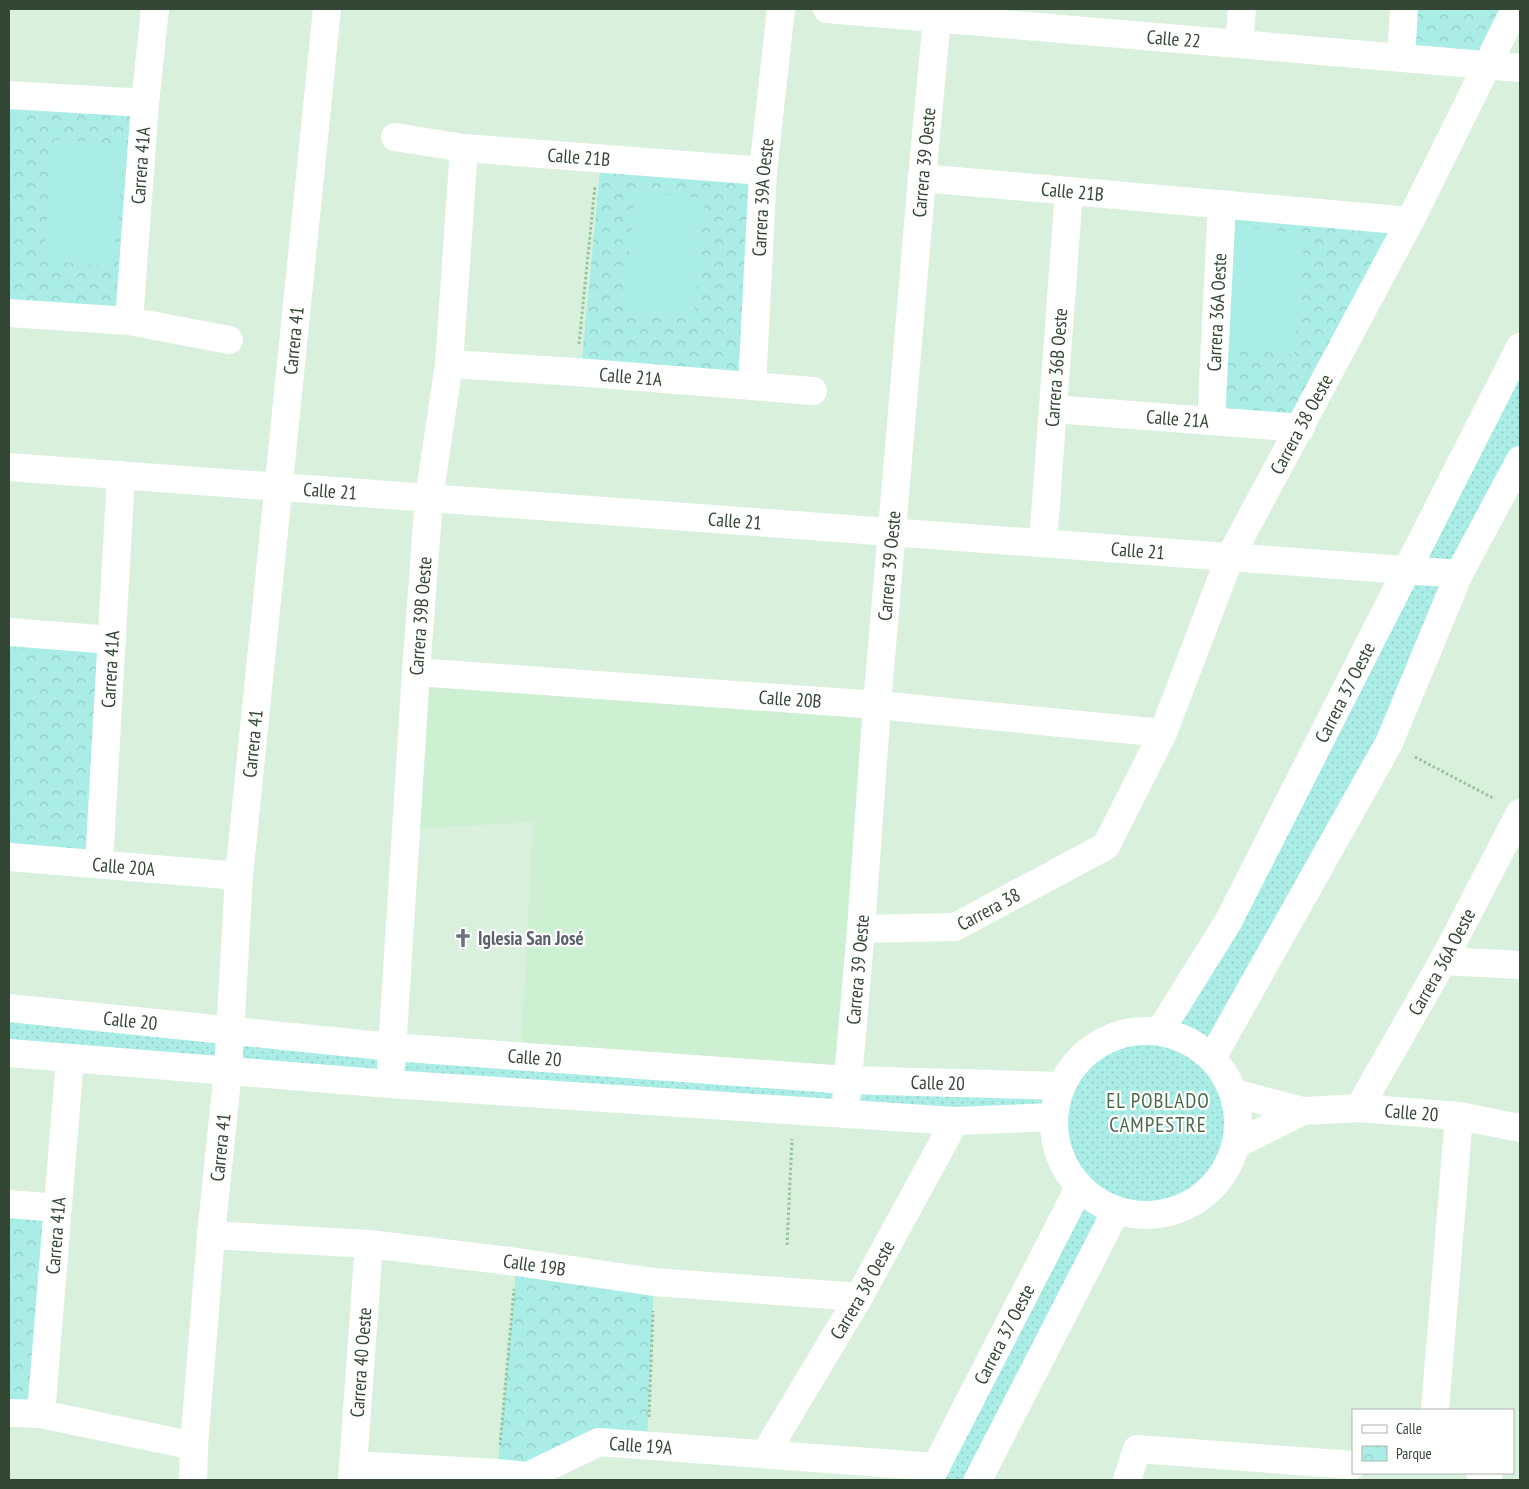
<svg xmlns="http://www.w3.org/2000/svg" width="1529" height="1489" font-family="'PT Sans Narrow',sans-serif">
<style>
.residential{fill:#d9f0dc;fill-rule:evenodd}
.education{fill:#cdefd2}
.grass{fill:url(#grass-dots)}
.park{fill:url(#park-crowns)}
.pitch{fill:#a9ede6}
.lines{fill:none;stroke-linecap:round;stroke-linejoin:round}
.path{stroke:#96c49a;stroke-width:3;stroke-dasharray:2.5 2.5;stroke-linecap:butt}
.street{stroke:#fff;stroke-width:28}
.labels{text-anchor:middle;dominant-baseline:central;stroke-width:4.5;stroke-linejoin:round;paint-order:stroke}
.street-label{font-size:19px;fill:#344734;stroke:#fff}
.worship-label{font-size:19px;font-weight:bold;fill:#5b616d;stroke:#fff;text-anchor:start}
.quarter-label{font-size:21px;letter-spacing:1px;fill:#4a6b4b;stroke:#fff}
</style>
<defs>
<pattern id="grass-dots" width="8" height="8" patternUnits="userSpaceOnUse" patternTransform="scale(1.25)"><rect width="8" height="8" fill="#a9ede6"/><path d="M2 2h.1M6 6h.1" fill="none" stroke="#92cdc6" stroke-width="1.8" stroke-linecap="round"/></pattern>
<pattern id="park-crowns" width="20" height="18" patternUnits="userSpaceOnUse" patternTransform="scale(1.25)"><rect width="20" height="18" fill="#a9ede6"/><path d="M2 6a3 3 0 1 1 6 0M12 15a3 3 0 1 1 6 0" fill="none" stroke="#92cdc6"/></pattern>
</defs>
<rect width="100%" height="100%" fill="#e5f4e7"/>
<!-- residential -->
<path class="residential" d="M 9,9 L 1520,9 L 1520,1480 L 9,1480 ZM 1353,1410 L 1513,1410 L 1513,1473 L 1353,1473 Z"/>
<!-- education -->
<path class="education" d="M 416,672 L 877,705 L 847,1080 L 521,1057 L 533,822 L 407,829 Z"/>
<!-- grass -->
<path class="grass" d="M 1520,347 L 1520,460 L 1389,743 L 1212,1058 C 1221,1069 1231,1081 1234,1094 C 1247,1137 1229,1181 1190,1203 C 1186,1205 1182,1209 1177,1210 C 1157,1218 1136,1214 1116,1211 L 978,1480 L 929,1480 L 1079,1188 C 1060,1160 1055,1151 1053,1117 L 9,1053 L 9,1008 L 1060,1086 L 1077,1060 L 1101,1042 L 1129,1032 L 1160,1031 Z"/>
<!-- park -->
<path class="park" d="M 1404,9 L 1515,9 L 1486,65 L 1401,57 Z
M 9,95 L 145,103 L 129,321 L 9,313 Z
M 601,161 L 760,171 L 749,383 L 581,369 Z
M 1222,204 L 1410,221 L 1301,428 L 1195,420 Z
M 9,632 L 112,640 L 99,864 L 9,857 Z
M 9,1204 L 58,1208 L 41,1414 L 9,1413 Z
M 517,1262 L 654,1282 L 647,1445 L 497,1473 Z"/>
<!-- pitch -->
<path class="pitch" d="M 54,139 L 125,145 L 113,267 L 43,260 Z
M 635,192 L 705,198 L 694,319 L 623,313 Z
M 1234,227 L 1305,233 L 1294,355 L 1224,348 Z"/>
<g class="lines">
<!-- path -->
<path class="path" d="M 579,344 L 595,186
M 1415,757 L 1495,799
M 787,1245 L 792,1139
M 649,1417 L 653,1311
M 500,1445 L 514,1289"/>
<!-- street -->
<g class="street">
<path id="s1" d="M 827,9 L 1520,68"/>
<path d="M 1239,44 L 1242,9"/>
<path d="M 1401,57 L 1404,9"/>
<path d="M 9,95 L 145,103"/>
<path id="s2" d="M 395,137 L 464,148 L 763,171"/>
<path id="s3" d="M 922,178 L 1410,221"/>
<path d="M 9,313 L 129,321 L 229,340"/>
<path id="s4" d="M 129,321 L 145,103 L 155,9"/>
<path id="s5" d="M 449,364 L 576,372 L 813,391"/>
<path id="s6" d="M 752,386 L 763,171 L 781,9"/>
<path id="s7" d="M 1054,409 L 1301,428"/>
<path id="s8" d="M 1211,421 L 1222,204"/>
<path id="s9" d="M 9,467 L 1459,574"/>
<path id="s10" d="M 1043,543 L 1069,191"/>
<path d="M 9,632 L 112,640"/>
<path id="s11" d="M 416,672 L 877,705 L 1163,733"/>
<path id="s12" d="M 9,857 L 239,876"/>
<path id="s13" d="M 99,864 L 121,475"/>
<path id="s14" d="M 861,929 L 955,927 L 1106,846 L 1163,733 L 1230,557 L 1410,221 L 1515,9"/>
<path d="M 1443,961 L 1520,965"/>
<path id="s15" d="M 9,1008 L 392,1047 L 847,1080 L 1060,1086"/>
<circle cx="1146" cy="1123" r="92"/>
<path id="s16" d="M 1160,1031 L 1228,922 L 1520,347"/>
<path d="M 9,1053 L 390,1084 L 955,1121 L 1053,1117"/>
<path d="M 1212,1058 L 1389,743 L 1459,574 L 1520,460"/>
<path id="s17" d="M 391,1066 L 416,672 L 429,498 L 449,364 L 464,148"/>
<path id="s18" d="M 1234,1093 L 1303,1111 L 1359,1108 L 1459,1116 L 1520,1128"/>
<path id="s19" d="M 1359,1108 L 1443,961 L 1520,813"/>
<path id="s20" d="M 845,1114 L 861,929 L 877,705 L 922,178 L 937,18"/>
<path d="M 1237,1144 L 1303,1111"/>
<path d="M 9,1204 L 58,1208"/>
<path id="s21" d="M 211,1235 L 369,1244 L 517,1262 L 654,1282 L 859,1297"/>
<path d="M 1435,1410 L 1459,1116"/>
<path d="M 9,1413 L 41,1414 L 194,1446"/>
<path id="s22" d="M 41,1414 L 70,1058"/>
<path id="s23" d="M 765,1454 L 859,1297 L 955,1121"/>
<path id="s24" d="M 353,1465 L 497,1473 L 528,1476 L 599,1442 L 936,1467"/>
<path d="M 1480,1473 L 1489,1473"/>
<path id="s25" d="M 193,1480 L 194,1446 L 211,1235 L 228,1070 L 239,876 L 327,9"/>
<path id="s26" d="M 352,1480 L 369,1244"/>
<path id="s27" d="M 929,1480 L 1079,1188"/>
<path d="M 978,1480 L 1116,1211"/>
<path d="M 1127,1480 L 1137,1449 L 1353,1465"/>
</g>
</g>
<!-- icons -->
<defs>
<g id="church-bare" transform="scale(1.5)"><path d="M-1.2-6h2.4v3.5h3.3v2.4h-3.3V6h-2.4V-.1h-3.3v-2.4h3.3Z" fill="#6b7280" stroke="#fff" stroke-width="2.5" paint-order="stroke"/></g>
</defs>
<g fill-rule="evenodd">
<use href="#church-bare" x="463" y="938"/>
</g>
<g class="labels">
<!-- street labels -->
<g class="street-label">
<text stroke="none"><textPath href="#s1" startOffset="348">Calle 22</textPath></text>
<text stroke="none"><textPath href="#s2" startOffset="185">Calle 21B</textPath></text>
<text stroke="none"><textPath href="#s20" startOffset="955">Carrera 39 Oeste</textPath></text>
<text stroke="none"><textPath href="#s4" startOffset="156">Carrera 41A</textPath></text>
<text stroke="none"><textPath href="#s3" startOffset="151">Calle 21B</textPath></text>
<text stroke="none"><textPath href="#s6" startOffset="189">Carrera 39A Oeste</textPath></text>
<text stroke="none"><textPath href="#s8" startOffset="109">Carrera 36A Oeste</textPath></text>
<text stroke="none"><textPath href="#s25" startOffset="1144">Carrera 41</textPath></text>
<text stroke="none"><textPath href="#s10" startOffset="176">Carrera 36B Oeste</textPath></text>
<text stroke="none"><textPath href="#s5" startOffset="182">Calle 21A</textPath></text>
<text stroke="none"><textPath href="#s7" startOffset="124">Calle 21A</textPath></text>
<text stroke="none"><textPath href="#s14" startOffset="731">Carrera 38 Oeste</textPath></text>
<text stroke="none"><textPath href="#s9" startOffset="322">Calle 21</textPath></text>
<text stroke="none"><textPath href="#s9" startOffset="728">Calle 21</textPath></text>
<text stroke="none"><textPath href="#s9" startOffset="1132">Calle 21</textPath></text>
<text stroke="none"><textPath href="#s20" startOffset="550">Carrera 39 Oeste</textPath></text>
<text stroke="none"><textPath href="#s17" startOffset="451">Carrera 39B Oeste</textPath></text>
<text stroke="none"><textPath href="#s13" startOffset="195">Carrera 41A</textPath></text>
<text stroke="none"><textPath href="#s16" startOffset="386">Carrera 37 Oeste</textPath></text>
<text stroke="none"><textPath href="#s11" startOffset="375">Calle 20B</textPath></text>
<text stroke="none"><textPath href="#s25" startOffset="739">Carrera 41</textPath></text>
<text stroke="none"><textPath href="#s12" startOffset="115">Calle 20A</textPath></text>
<text stroke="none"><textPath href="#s14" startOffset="132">Carrera 38</textPath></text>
<text stroke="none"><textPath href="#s19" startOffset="168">Carrera 36A Oeste</textPath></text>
<text stroke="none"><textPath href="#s20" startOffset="145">Carrera 39 Oeste</textPath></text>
<text stroke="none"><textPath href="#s15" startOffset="122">Calle 20</textPath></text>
<text stroke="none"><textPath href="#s15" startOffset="528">Calle 20</textPath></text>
<text stroke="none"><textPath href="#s15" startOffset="932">Calle 20</textPath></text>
<text stroke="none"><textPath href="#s18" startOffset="180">Calle 20</textPath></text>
<text stroke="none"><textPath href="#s25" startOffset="334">Carrera 41</textPath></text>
<text stroke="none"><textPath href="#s22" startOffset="179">Carrera 41A</textPath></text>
<text stroke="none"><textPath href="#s21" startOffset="325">Calle 19B</textPath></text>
<text stroke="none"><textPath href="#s23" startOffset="191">Carrera 38 Oeste</textPath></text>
<text stroke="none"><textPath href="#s27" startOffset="164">Carrera 37 Oeste</textPath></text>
<text stroke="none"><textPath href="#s26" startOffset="118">Carrera 40 Oeste</textPath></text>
<text stroke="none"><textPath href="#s24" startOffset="296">Calle 19A</textPath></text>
</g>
<!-- worship labels -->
<g class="worship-label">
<text x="478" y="938">Iglesia San José</text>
</g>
<!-- quarter labels -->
<g class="quarter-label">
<text x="1158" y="1100">EL POBLADO<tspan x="1158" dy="24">CAMPESTRE</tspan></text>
</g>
</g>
<!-- border -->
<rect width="1529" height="1489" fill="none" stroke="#344734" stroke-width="20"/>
<!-- legend -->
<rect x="1352" y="1409" width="162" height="65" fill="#ffffff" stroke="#aeb5ae"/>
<rect x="1362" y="1425" width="25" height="8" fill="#ffffff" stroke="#aeb5ae"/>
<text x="1396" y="1434" font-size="15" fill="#344734">Calle</text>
<rect x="1362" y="1446" width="25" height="15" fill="url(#park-crowns)" stroke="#aeb5ae"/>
<text x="1396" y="1459" font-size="15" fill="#344734">Parque</text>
</svg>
